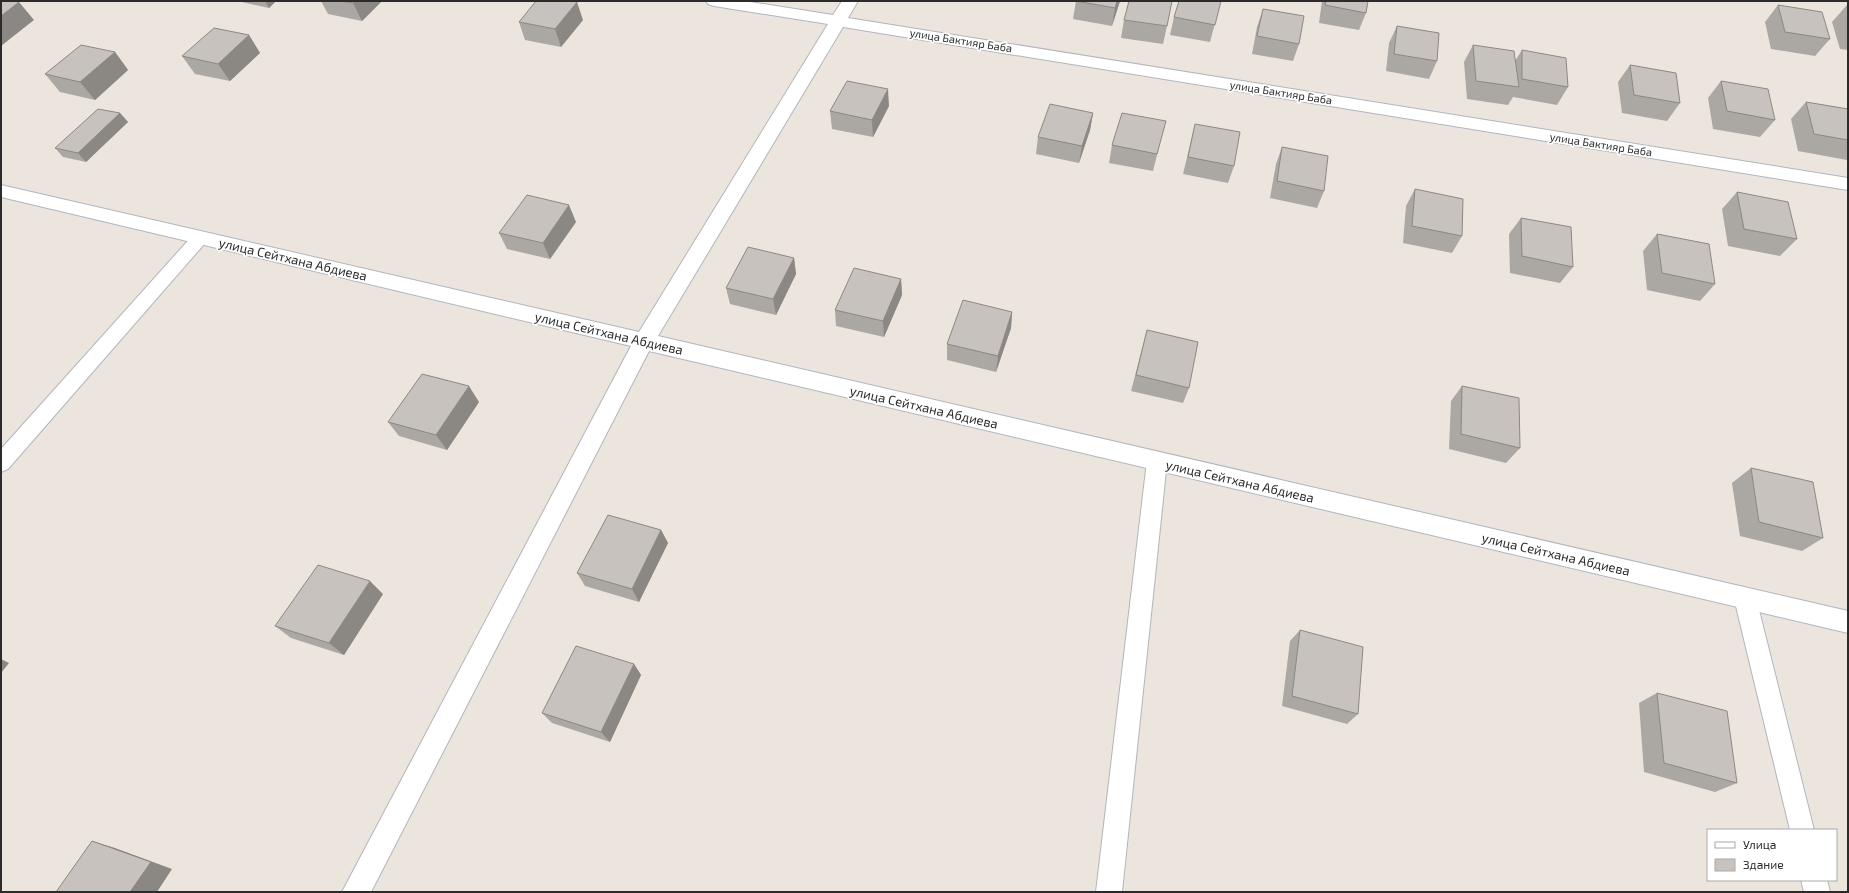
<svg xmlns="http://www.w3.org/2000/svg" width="1849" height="893" font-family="'Exo 2',sans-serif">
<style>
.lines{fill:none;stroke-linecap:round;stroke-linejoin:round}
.service-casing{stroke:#b1b5bd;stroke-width:2}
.minor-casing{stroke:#b1b5bd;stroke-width:2}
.service{fill:#fff;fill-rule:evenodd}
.minor{fill:#fff;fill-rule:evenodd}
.wall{fill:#aba7a3}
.shaded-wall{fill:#8b8884}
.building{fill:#c7c2bd;stroke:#8b8884}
.labels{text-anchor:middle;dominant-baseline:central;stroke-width:3.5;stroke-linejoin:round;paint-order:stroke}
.far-street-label{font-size:11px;fill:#2b2b2b;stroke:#fff}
.street-label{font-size:13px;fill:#2b2b2b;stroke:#fff}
</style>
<rect width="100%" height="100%" fill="#ece5de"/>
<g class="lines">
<!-- service casing -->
<g class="service-casing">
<path id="service" d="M 200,232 L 206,234 L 209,238 L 206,242 L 8,469 L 1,472 L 1,449 L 194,234 Z
M 1157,452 L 1164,455 L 1167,461 L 1122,892 L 1096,892 L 1147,461 L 1150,455 Z
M 1745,588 L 1753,591 L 1756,598 L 1814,830 L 1790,830 L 1734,598 L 1737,591 Z
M 1801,880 L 1827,880 L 1830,892 L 1804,892 Z"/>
</g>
<!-- minor casing -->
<g class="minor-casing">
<path id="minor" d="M 706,1 L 744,1 L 833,15 L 842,1 L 858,1 L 848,18 L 1848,178 L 1848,190 L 843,27 L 658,336 L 1848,611 L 1848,633 L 649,351 L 371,892 L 342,892 L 631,346 L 1,197 L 1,185 L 639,332 L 828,24 L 714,6 L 708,4 Z"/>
</g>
<!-- service -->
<use href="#service" class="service"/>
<!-- minor -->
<use href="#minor" class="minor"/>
</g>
<!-- wall -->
<path class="wall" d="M 237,1 L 276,1 L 269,8 Z
M 321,1 L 382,1 L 362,21 L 328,14 Z
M 1076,1 L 1120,1 L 1112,26 L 1073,19 Z
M 1221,1 L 1210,42 L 1170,35 L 1174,17 Z
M 1322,1 L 1368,1 L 1366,13 L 1359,30 L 1319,23 Z
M 1778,5 L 1830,39 L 1815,56 L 1771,49 L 1765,22 Z
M 1847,5 L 1848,5 L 1848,50 L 1840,49 L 1832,22 Z
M 1263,9 L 1299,44 L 1293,61 L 1252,54 L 1257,27 Z
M 583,20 L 561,47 L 525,40 L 519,22 Z
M 1124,20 L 1167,26 L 1163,44 L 1121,38 Z
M 1397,26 L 1437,61 L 1429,79 L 1386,71 L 1389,43 Z
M 249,35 L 260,53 L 230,81 L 195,74 L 182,56 Z
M 1473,45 L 1515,61 L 1522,50 L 1568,87 L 1557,105 L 1513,97 L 1508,105 L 1467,99 L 1464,62 Z
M 115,52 L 128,70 L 95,100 L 60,92 L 45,74 Z
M 1630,65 L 1680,103 L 1667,121 L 1622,113 L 1618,82 Z
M 1721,81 L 1775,120 L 1760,137 L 1713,129 L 1708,98 Z
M 1806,102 L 1848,109 L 1848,159 L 1847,160 L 1798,151 L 1791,119 Z
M 889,106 L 873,137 L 832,129 L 830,111 Z
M 120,113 L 128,122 L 86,162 L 63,157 L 55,148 Z
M 1093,113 L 1090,130 L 1079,163 L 1036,154 L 1038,137 Z
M 1195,124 L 1234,166 L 1228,183 L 1183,174 Z
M 1161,139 L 1153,171 L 1109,163 L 1112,145 Z
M 1282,147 L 1324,191 L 1317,208 L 1270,198 L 1276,164 Z
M 1415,189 L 1462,236 L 1452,253 L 1403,243 L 1406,206 Z
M 1737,192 L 1797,239 L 1780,256 L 1728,246 L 1722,209 Z
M 1521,218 L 1573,267 L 1560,283 L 1510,273 L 1509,234 Z
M 576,222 L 550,259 L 507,249 L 499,233 Z
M 1657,234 L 1715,284 L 1700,301 L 1647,290 L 1643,251 Z
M 794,258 L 796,274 L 776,315 L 730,304 L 726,288 Z
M 901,279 L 902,295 L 884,337 L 836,326 L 835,310 Z
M 1012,312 L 1011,328 L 996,372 L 947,360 L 947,344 Z
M 1147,330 L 1189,388 L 1183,403 L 1131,391 Z
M 1462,386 L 1520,448 L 1506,463 L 1449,449 L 1451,401 Z
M 479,402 L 447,450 L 399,436 L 388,422 Z
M 1751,468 L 1823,538 L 1802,551 L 1740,536 L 1732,483 Z
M 661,530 L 668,543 L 639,602 L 585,586 L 577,573 Z
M 383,594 L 344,655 L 291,638 L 275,626 Z
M 1300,630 L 1358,714 L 1347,724 L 1282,706 L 1290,641 Z
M 634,664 L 641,675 L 610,742 L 552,723 L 542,713 Z
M 1657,693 L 1737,783 L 1715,792 L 1644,772 L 1639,703 Z"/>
<!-- shaded-wall -->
<path class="shaded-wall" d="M 265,1 L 276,1 L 269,8 Z
M 356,1 L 382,1 L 362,21 L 353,3 Z
M 1117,1 L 1120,1 L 1112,26 L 1115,8 Z
M 19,2 L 34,20 L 1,46 L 1,16 Z
M 577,2 L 583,20 L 561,47 L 555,29 Z
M 249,35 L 260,53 L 230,81 L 218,64 Z
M 115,52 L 128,70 L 95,100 L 80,82 Z
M 888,89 L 889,106 L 873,137 L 872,120 Z
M 120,113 L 128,122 L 86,162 L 78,153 Z
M 1093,113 L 1090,130 L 1079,163 L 1082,146 Z
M 569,205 L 576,222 L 550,259 L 543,243 Z
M 794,258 L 796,274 L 776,315 L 773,299 Z
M 901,279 L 902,295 L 884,337 L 883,321 Z
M 1012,312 L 1011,328 L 996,372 L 998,356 Z
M 469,386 L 479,402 L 447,450 L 436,435 Z
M 661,530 L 668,543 L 639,602 L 632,589 Z
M 370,581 L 383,594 L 344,655 L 329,643 Z
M 1,659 L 9,663 L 1,673 Z
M 634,664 L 641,675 L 610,742 L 601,732 Z
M 92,841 L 115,848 L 172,869 L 157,892 L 130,892 Z"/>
<!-- building -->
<path class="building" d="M 1,1 L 14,1 L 19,2 L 1,16 Z
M 341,1 L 356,1 L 353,3 Z
M 536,1 L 571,1 L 577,2 L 555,29 L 519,22 Z
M 1076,1 L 1117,1 L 1115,8 Z
M 1129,1 L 1172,1 L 1167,26 L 1124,20 Z
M 1179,1 L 1221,1 L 1215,25 L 1174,17 Z
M 1326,1 L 1368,1 L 1366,13 L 1325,5 Z
M 1778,5 L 1822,12 L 1830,39 L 1785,32 Z
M 1263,9 L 1304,16 L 1299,44 L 1257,36 Z
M 1397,26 L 1439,33 L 1437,61 L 1394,54 Z
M 214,28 L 249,35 L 218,64 L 182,56 Z
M 81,45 L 115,52 L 80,82 L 45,74 Z
M 1473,45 L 1514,51 L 1519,87 L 1476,81 Z
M 1522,50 L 1566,58 L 1568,87 L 1522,79 Z
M 1630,65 L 1676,73 L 1680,103 L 1634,95 Z
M 847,81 L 888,89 L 872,120 L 830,111 Z
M 1721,81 L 1768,89 L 1775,120 L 1727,111 Z
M 1806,102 L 1848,109 L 1848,140 L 1814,134 Z
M 1050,104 L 1093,113 L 1082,146 L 1038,137 Z
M 98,109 L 120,113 L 78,153 L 55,148 Z
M 1122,113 L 1166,121 L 1157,154 L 1112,145 Z
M 1195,124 L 1240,132 L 1234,166 L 1188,157 Z
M 1282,147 L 1328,156 L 1324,191 L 1277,181 Z
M 1415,189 L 1463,199 L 1462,236 L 1412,226 Z
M 1737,192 L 1788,202 L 1797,239 L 1744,229 Z
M 527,195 L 569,205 L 543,243 L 499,233 Z
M 1521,218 L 1571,227 L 1573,267 L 1522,256 Z
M 1657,234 L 1709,244 L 1715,284 L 1662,273 Z
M 748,247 L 794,258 L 773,299 L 726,288 Z
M 854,268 L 901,279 L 883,321 L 835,310 Z
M 963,300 L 1012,312 L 998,356 L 947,344 Z
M 1147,330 L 1198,342 L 1189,388 L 1136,375 Z
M 422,374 L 469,386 L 436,435 L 388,422 Z
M 1462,386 L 1519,398 L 1520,448 L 1461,434 Z
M 1751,468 L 1813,482 L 1823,538 L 1759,522 Z
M 608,515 L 661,530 L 632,589 L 577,573 Z
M 318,565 L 370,581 L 329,643 L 275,626 Z
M 1300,630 L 1363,647 L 1358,714 L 1292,696 Z
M 576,646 L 634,664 L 601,732 L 542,713 Z
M 1657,693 L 1727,711 L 1737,783 L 1664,763 Z
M 92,841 L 151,862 L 130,892 L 56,892 Z"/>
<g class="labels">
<!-- far-street labels -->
<g class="far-street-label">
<text transform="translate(961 40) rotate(9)">улица Бактияр Баба</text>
<text transform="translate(1281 92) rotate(9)">улица Бактияр Баба</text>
<text transform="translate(1601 144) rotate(9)">улица Бактияр Баба</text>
</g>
<!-- street labels -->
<g class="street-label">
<text transform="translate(293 259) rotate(13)">улица Сейтхана Абдиева</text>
<text transform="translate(609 333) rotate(13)">улица Сейтхана Абдиева</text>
<text transform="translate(924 407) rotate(13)">улица Сейтхана Абдиева</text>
<text transform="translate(1240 481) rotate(13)">улица Сейтхана Абдиева</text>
<text transform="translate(1556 554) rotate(13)">улица Сейтхана Абдиева</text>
</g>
</g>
<!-- border -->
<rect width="1849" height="893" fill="none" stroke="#2b2b2b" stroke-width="4"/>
<!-- legend -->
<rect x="1707" y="829" width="130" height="52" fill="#ffffff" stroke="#aaaaaa"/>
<rect x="1715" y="842" width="20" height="6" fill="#ffffff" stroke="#aaaaaa"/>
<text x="1743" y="849" font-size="12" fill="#2b2b2b">Улица</text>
<rect x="1715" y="859" width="20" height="12" fill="#c7c2bd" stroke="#aaaaaa"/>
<text x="1743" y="869" font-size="12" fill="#2b2b2b">Здание</text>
</svg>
